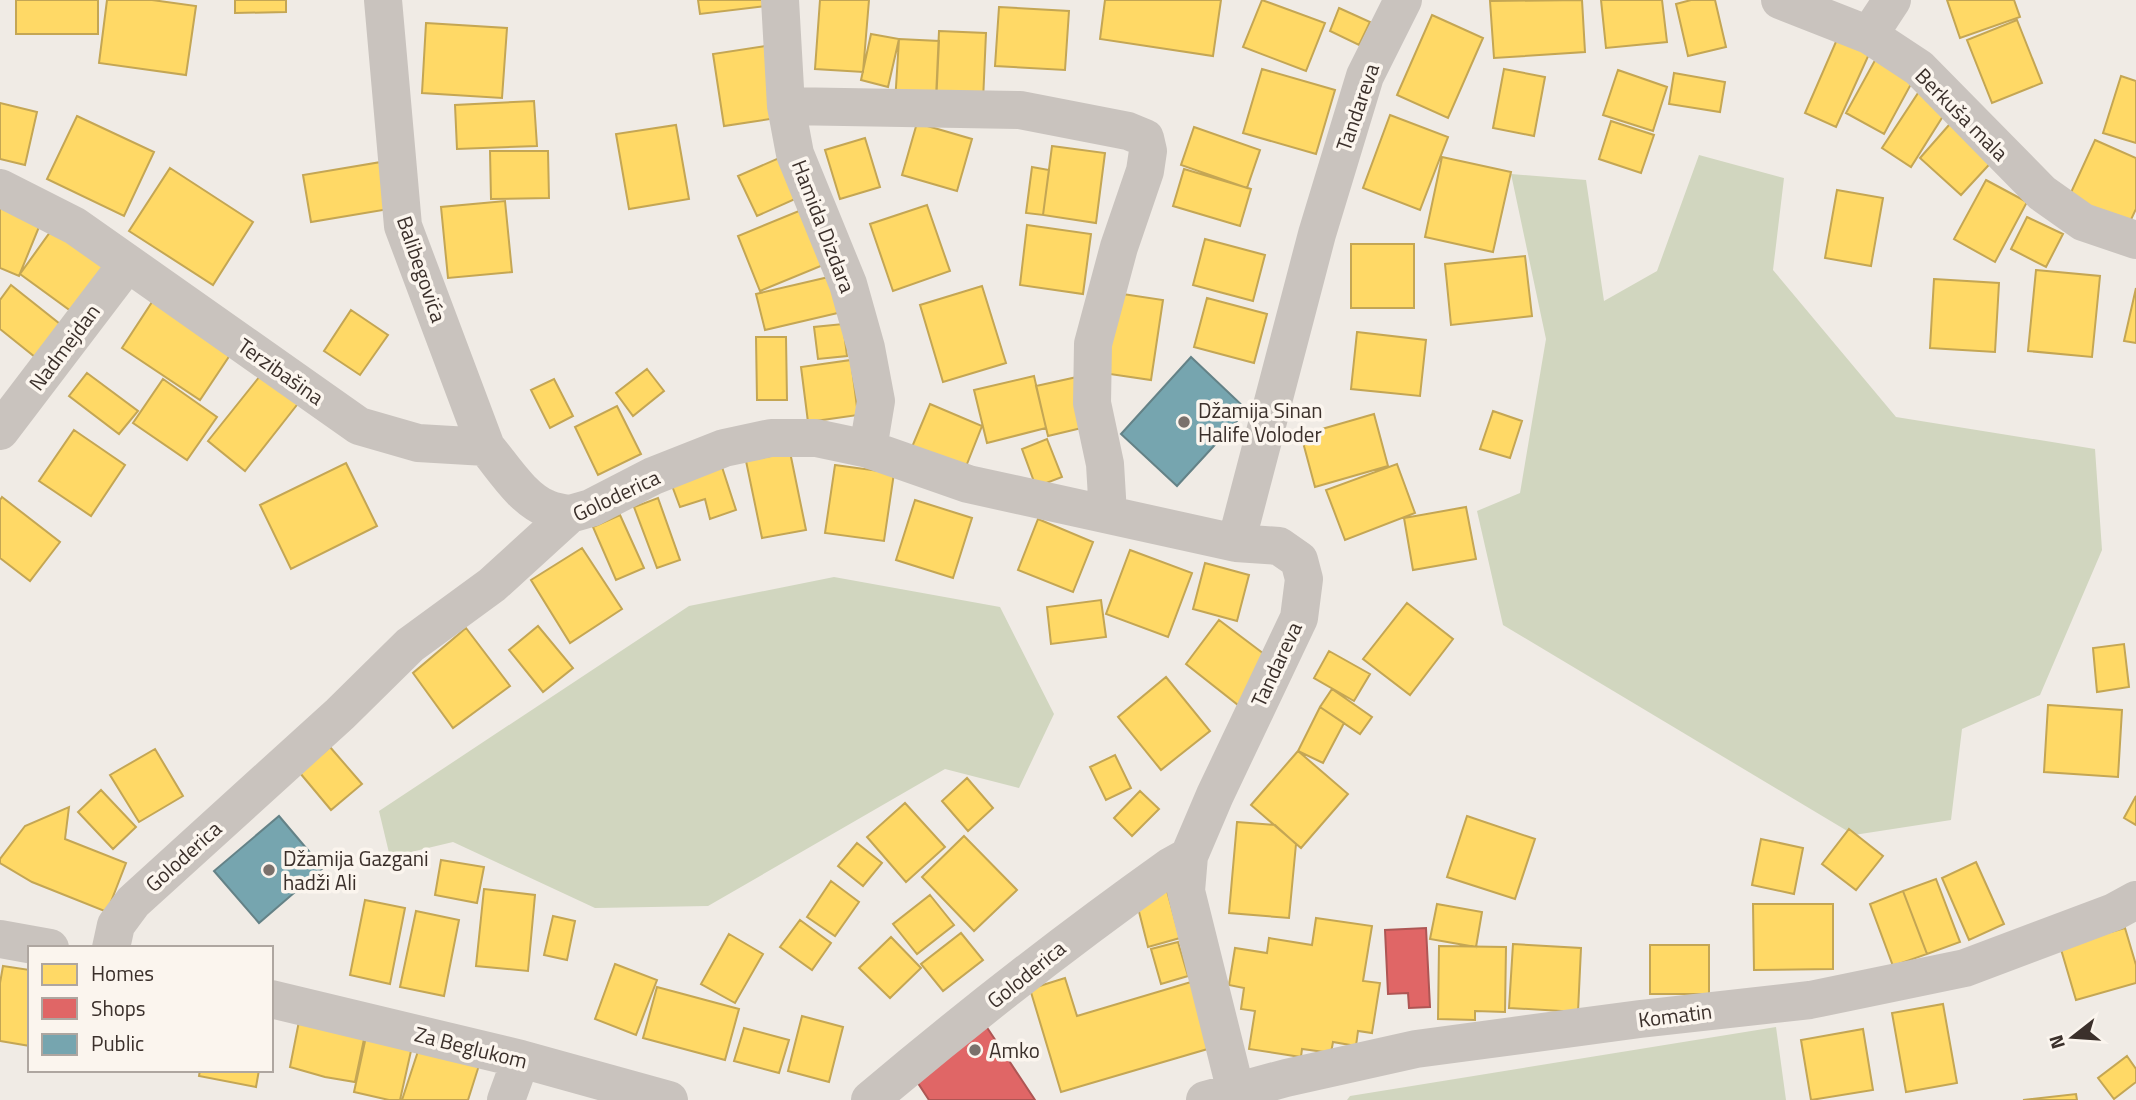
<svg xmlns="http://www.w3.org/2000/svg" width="2136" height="1100" font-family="'Titillium Web',sans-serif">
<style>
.green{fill:#d1d6bf}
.homes{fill:#ffd966;stroke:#c4a654;stroke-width:2}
.shops{fill:#e06666;stroke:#ae5654;stroke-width:2}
.public{fill:#76a5af;stroke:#648287;stroke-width:2}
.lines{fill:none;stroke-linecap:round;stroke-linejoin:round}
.street{stroke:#c9c3be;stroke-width:38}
.poi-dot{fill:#7a716c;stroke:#fbf5ee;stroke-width:2.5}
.labels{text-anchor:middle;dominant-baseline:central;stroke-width:7;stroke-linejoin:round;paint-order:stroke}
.street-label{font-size:21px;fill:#3b302b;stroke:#fbf5ee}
.poi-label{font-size:21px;fill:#3b302b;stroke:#fbf5ee;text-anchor:start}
</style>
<rect width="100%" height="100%" fill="#f0ebe5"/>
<!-- green -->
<path class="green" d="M 1699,155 L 1784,178 L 1773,270 L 1896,417 L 2095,449 L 2102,550 L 2040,695 L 1962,729 L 1951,820 L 1854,835 L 1503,625 L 1477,511 L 1520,493 L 1546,339 L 1511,174 L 1586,180 L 1604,301 L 1657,271 Z
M 834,577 L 1000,607 L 1054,714 L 1019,788 L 945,769 L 708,906 L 595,908 L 453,842 L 390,857 L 379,811 L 689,606 Z
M 1776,1027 L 1786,1100 L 1347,1100 L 1350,1096 Z"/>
<!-- homes -->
<path class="homes" d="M 16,0 L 98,0 L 98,34 L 16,34 Z
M 107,0 L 152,0 L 196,6 L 186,75 L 99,63 Z
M 235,0 L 286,0 L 286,12 L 235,13 Z
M 698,0 L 765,0 L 766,6 L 700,14 Z
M 820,0 L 869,0 L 863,72 L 815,69 Z
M 1105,0 L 1221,0 L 1213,56 L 1100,39 Z
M 1262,0 L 1325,23 L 1306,71 L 1243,47 Z
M 1582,0 L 1585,52 L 1494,58 L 1490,1 Z
M 1601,0 L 1662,0 L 1667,42 L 1606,48 Z
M 1691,0 L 1715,0 L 1726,47 L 1688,56 L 1676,4 Z
M 1947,0 L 2014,0 L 2020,17 L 1960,38 Z
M 999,7 L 1069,11 L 1065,70 L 995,66 Z
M 1339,8 L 1370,22 L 1359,45 L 1330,31 Z
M 1432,15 L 1483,38 L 1448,118 L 1397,95 Z
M 2017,20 L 2042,83 L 1992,103 L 1967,40 Z
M 426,23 L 507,28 L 502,98 L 422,93 Z
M 939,31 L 986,33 L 983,101 L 936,98 Z
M 871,34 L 899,39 L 888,87 L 861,80 Z
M 1838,37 L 1870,52 L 1836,127 L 1805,113 Z
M 899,39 L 939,41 L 936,105 L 895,103 Z
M 772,45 L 783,117 L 724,126 L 713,54 Z
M 1879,53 L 1917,73 L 1884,134 L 1846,113 Z
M 1262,69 L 1335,90 L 1316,154 L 1243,133 Z
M 1504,69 L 1545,77 L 1534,136 L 1493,128 Z
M 1618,70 L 1667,87 L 1653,131 L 1603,115 Z
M 1674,73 L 1725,82 L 1720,112 L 1669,104 Z
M 2121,76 L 2136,81 L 2136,143 L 2103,133 Z
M 1922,87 L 1950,105 L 1911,167 L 1882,148 Z
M 534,101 L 537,146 L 457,149 L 455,105 Z
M 0,103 L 37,112 L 25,165 L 0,159 Z
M 1390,115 L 1448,137 L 1420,210 L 1363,188 Z
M 77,116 L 154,152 L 124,216 L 47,179 Z
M 1956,117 L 1998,155 L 1961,195 L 1920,158 Z
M 1611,121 L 1654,135 L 1641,173 L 1599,159 Z
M 917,123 L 972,139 L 957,191 L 902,175 Z
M 676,125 L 689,199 L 629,209 L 616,134 Z
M 1194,127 L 1260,150 L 1247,188 L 1181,165 Z
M 865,138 L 880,187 L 840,199 L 825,150 Z
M 2095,140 L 2136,158 L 2136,209 L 2128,226 L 2068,199 Z
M 1052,146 L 1105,153 L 1096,223 L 1043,215 Z
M 490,151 L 548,151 L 549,198 L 491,199 Z
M 786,155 L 804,195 L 757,216 L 738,176 Z
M 1442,157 L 1511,172 L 1493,252 L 1425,237 Z
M 381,162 L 389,209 L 311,222 L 303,175 Z
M 1032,167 L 1049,170 L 1043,215 L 1026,213 Z
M 170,168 L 253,222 L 213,285 L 129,231 Z
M 1184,169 L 1251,189 L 1240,226 L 1173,206 Z
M 1986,180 L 2027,202 L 1995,262 L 1954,239 Z
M 1837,190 L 1883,198 L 1871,266 L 1825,258 Z
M 505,201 L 512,272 L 448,278 L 441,207 Z
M 0,205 L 41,222 L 19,276 L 0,268 Z
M 927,205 L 950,271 L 893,291 L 870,224 Z
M 811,206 L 833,261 L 760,291 L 738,236 Z
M 2027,217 L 2063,234 L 2046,267 L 2011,249 Z
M 1027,225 L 1091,234 L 1083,294 L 1020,285 Z
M 53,228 L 108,268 L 75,314 L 20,274 Z
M 1205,239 L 1265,255 L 1253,301 L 1193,285 Z
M 1351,244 L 1414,244 L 1414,308 L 1351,308 Z
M 1525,256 L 1532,316 L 1451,325 L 1445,264 Z
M 2036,270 L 2100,276 L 2092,357 L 2028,351 Z
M 833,276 L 842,312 L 765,330 L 756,294 Z
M 1934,279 L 1999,283 L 1995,352 L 1930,348 Z
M 11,285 L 60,324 L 35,357 L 0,329 L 0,300 Z
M 982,286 L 1006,363 L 943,382 L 920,305 Z
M 2136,288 L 2136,343 L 2124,341 Z
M 1116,293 L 1163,300 L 1151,380 L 1103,373 Z
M 156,296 L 234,349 L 200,400 L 122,348 Z
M 1207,298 L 1267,314 L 1254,363 L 1194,347 Z
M 351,310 L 388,335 L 360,375 L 324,351 Z
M 843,324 L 847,356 L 818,359 L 814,327 Z
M 1357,332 L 1426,340 L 1420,396 L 1351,389 Z
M 756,337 L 786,337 L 787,400 L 757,400 Z
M 851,360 L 858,415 L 808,422 L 801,367 Z
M 647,369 L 664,391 L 633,416 L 616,393 Z
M 264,371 L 300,401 L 245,471 L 208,441 Z
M 87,373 L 138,411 L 119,434 L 69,396 Z
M 1034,376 L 1046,428 L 987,443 L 974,390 Z
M 1077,377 L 1090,426 L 1048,436 L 1036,386 Z
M 163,379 L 217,417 L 187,460 L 133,423 Z
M 554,379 L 573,416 L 550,428 L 531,390 Z
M 930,404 L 982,426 L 965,469 L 912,447 Z
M 617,406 L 641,454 L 598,475 L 575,427 Z
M 1493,411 L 1522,421 L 1510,458 L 1480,449 Z
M 1374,414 L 1388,466 L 1315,487 L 1301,435 Z
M 74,430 L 125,465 L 91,516 L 39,481 Z
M 1047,439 L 1062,477 L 1036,487 L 1022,449 Z
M 790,452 L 806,530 L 762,538 L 746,461 Z
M 346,463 L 377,526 L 291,569 L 260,505 Z
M 1397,464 L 1415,513 L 1345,540 L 1326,490 Z
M 835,465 L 894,473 L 884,541 L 825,533 Z
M 722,467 L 736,510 L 710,519 L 705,499 L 680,507 L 671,483 Z
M 2,497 L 60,542 L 30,581 L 0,558 L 0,500 Z
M 658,498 L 680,560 L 657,568 L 634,507 Z
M 915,500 L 972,518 L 953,578 L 896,560 Z
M 1466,507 L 1476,559 L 1413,570 L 1404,518 Z
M 620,515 L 644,568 L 616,580 L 593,527 Z
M 1038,519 L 1093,542 L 1073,592 L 1018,570 Z
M 582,548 L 622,609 L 570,643 L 531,580 Z
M 1130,550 L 1192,573 L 1168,637 L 1106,614 Z
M 1205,563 L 1249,575 L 1237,621 L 1193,609 Z
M 1101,600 L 1106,637 L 1051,644 L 1047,607 Z
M 1407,603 L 1453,639 L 1410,695 L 1363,659 Z
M 1219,620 L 1272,660 L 1238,705 L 1186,664 Z
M 538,626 L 573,668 L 543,692 L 509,650 Z
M 466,628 L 510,686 L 453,728 L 413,673 Z
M 2124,644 L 2129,687 L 2097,692 L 2093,648 Z
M 1329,651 L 1370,674 L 1354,701 L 1314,678 Z
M 1166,677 L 1210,731 L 1161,770 L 1118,717 Z
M 1332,689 L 1372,717 L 1360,734 L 1320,707 Z
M 2048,705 L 2122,710 L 2118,777 L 2044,772 Z
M 1320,707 L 1344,723 L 1323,763 L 1298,751 Z
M 330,747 L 362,784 L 331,810 L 300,773 Z
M 155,749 L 183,796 L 139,822 L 110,775 Z
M 1298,751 L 1348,794 L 1301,848 L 1251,805 Z
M 1115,755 L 1131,788 L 1106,800 L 1090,767 Z
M 967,778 L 993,808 L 968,831 L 942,801 Z
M 101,790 L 136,827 L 113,849 L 78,812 Z
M 1140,791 L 1159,809 L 1132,836 L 1114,818 Z
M 2136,796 L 2136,825 L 2124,818 Z
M 905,803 L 945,847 L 906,882 L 867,837 Z
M 69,807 L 65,839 L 126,863 L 107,912 L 32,882 L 0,863 L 0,859 L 25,826 Z
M 1467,816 L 1535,839 L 1515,899 L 1447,877 Z
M 1237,822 L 1275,825 L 1296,844 L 1289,918 L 1229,913 Z
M 1849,829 L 1883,856 L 1856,890 L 1822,864 Z
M 964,836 L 1017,890 L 974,931 L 922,877 Z
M 1761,839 L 1803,848 L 1794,894 L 1752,885 Z
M 857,843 L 882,863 L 863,886 L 838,866 Z
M 441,860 L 484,867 L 477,903 L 435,895 Z
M 1976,862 L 2004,924 L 1969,940 L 1942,878 Z
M 1936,879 L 1960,942 L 1927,954 L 1903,891 Z
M 831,881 L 859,902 L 835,936 L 807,917 Z
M 1166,887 L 1180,938 L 1148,947 L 1135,896 Z
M 484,889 L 535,895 L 528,971 L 476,966 Z
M 1903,891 L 1927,954 L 1893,966 L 1870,904 Z
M 930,895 L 954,925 L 917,954 L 893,924 Z
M 365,900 L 405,908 L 390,984 L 350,975 Z
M 1437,904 L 1482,912 L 1476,947 L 1430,939 Z
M 1753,904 L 1833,904 L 1833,969 L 1754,970 Z
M 416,911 L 459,920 L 444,996 L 400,987 Z
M 553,916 L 575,921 L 567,960 L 544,955 Z
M 1316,918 L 1372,926 L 1363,981 L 1380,983 L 1372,1033 L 1358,1031 L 1356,1046 L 1333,1042 L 1331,1053 L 1302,1049 L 1301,1057 L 1249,1049 L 1255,1011 L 1241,1009 L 1244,988 L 1229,985 L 1235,948 L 1267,953 L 1269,938 L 1312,945 Z
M 800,920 L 831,943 L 812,970 L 780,947 Z
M 2125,928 L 2136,965 L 2136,983 L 2076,1000 L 2060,946 Z
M 961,933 L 983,960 L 943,991 L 921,964 Z
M 729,934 L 763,954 L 735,1003 L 701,984 Z
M 891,937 L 921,968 L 890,998 L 859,968 Z
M 1178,942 L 1188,976 L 1161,984 L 1151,949 Z
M 1513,944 L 1581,948 L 1578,1012 L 1509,1008 Z
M 1650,945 L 1709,945 L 1709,994 L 1650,994 Z
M 1439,946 L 1506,947 L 1505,1012 L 1475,1011 L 1475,1020 L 1438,1019 Z
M 615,964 L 657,980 L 636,1035 L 595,1019 Z
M 3,966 L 30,970 L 30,1046 L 0,1041 L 0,983 Z
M 1065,978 L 1077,1016 L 1191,982 L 1211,1048 L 1061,1092 L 1030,989 Z
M 657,987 L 739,1009 L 725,1060 L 643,1038 Z
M 1943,1004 L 1957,1083 L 1906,1092 L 1892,1013 Z
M 301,1011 L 367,1025 L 355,1082 L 325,1077 L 290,1067 Z
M 802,1016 L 843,1027 L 829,1082 L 788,1071 Z
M 744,1028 L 789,1040 L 779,1073 L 734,1061 Z
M 1863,1029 L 1873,1090 L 1811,1100 L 1801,1040 Z
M 367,1032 L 413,1042 L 400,1100 L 389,1100 L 354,1092 Z
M 422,1039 L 481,1059 L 468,1100 L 402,1100 Z
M 2127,1056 L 2136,1069 L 2136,1082 L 2114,1099 L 2098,1078 Z
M 200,1070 L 259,1070 L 256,1087 L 199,1076 Z
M 2076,1094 L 2077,1100 L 2023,1100 Z"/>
<!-- shops -->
<path class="shops" d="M 1426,928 L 1430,1007 L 1409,1008 L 1408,993 L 1388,994 L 1385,930 Z
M 986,1026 L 1035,1100 L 929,1100 L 912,1074 Z"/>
<!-- public -->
<path class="public" d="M 1191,357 L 1247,410 L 1177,486 L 1121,434 Z
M 279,816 L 323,868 L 259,923 L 214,871 Z"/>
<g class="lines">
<!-- street -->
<path class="street" d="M 383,0 L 403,226 L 486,447
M 780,0 L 786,106 L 795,154 L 848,284 L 866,348 L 876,401 L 868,449
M 1780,0 L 1869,35 L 1919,68 L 2042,193 L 2083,222 L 2136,240
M 1869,35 L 1892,0
M 786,106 L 1020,110 L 1128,131 L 1145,138 L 1148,151 L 1145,171 L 1119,247 L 1093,344 L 1092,403 L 1105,464 L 1108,514
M 0,188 L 75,226 L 359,426 L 418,443 L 486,447 C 503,467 522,499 548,509 C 555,512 563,513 570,514
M 0,431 L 127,264
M 0,939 L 50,948
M 111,948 L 116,925 L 133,902 L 340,714 L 410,645 L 492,585 L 570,514 L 591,508 L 653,476 L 724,448 L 771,438 L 816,438 L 868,449 L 968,484 L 1236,543
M 271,999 L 521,1059 L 669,1100
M 1236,1092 L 1186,891 L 1189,856 L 1215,795 L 1299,618 L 1304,579 L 1299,560 L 1279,546 L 1236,543 L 1317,234 L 1365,76 L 1403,0
M 506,1100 L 521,1059
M 870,1100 C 967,1018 1067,940 1171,866 L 1189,856
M 1205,1100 L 1286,1078 L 1416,1049 L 1640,1019 L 1810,1000 L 1965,968 L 2114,912 L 2136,900"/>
</g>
<!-- markers -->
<g class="poi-dot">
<circle cx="1184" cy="422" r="7"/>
<circle cx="269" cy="870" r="7"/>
<circle cx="975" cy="1050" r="7"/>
</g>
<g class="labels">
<!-- street labels -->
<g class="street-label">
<text transform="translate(1357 107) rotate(-71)">Tandareva</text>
<text transform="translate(1962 114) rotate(45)">Berkuša mala</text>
<text transform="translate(824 226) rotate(69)">Hamida Dizdara</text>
<text transform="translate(422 269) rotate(71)">Balibegovića</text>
<text transform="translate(64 347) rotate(-53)">Nadmejdan</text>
<text transform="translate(281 371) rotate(35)">Terzibašina</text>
<text transform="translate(616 495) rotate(-25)">Goloderica</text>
<text transform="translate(1276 664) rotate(-65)">Tandareva</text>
<text transform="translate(183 856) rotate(-42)">Goloderica</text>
<text transform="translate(1026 974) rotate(-39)">Goloderica</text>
<text transform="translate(1675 1015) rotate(-7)">Komatin</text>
<text transform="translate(471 1047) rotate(14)">Za Beglukom</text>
</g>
<!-- poi labels -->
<g class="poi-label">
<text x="1198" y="410">Džamija Sinan<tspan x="1198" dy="24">Halife Voloder</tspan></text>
<text x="283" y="858">Džamija Gazgani<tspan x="283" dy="24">hadži Ali</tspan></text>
<text x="989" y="1050">Amko</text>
</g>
</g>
<!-- legend -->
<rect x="28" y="946" width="245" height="126" fill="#fbf5ee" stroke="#aea6a0" stroke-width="2"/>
<rect x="42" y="964" width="35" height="21" fill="#ffd966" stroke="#aea6a0" stroke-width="2"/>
<text x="91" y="981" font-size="21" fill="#3b302b">Homes</text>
<rect x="42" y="998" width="35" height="21" fill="#e06666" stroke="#aea6a0" stroke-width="2"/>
<text x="91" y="1016" font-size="21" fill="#3b302b">Shops</text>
<rect x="42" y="1034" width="35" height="21" fill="#76a5af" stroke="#aea6a0" stroke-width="2"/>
<text x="91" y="1051" font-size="21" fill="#3b302b">Public</text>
<!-- north arrow -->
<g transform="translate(2073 1037) rotate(253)" stroke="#fbf5ee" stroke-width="5" paint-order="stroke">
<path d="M0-5L12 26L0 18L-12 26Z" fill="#3b302b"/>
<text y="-10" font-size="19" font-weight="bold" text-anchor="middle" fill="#3b302b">N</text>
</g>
</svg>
